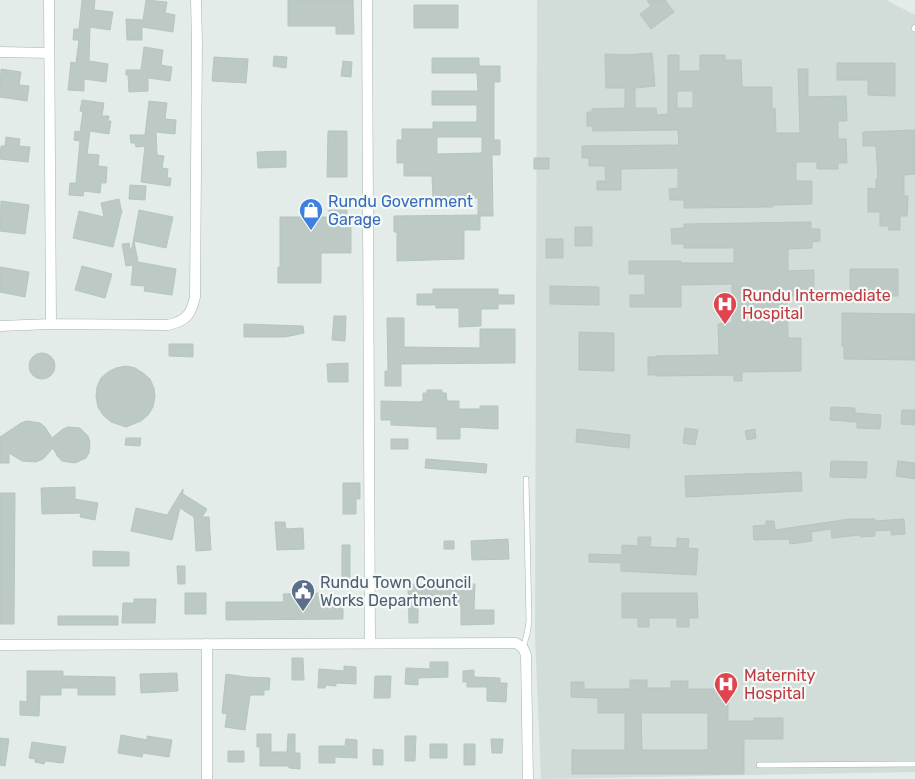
<svg xmlns="http://www.w3.org/2000/svg" width="915" height="779" font-family="Rubik,sans-serif">
<style>
.built{fill:#d2dcd8}
.building{fill:#bcc9c5;stroke:#b6c5c0;fill-rule:evenodd}
.lines{fill:none;stroke-linecap:round;stroke-linejoin:round}
.lane-casing{stroke:#a6b4b0;stroke-width:6}
.street-casing{stroke:#a6b4b0;stroke-width:11}
.lane{stroke:#fff;stroke-width:5}
.street{stroke:#fff;stroke-width:10}
.labels{text-anchor:middle;dominant-baseline:central;stroke-width:4.5;stroke-linejoin:round;paint-order:stroke}
.shop-label{font-size:16px;fill:#366cbe;stroke:#f4f9f6;text-anchor:start}
.health-label{font-size:16px;fill:#be3a42;stroke:#f4f9f6;text-anchor:start}
.service-label{font-size:16px;fill:#4e5e75;stroke:#f4f9f6;text-anchor:start}
</style>
<rect width="100%" height="100%" fill="#e3ece9"/>
<!-- built -->
<path class="built" d="M 537,0 L 886,0 L 915,15 L 915,772 L 541,779 L 535,637 Z"/>
<!-- building -->
<path class="building" d="M 82,0 L 95,0 L 94,10 L 113,12 L 110,30 L 90,27 L 89,61 L 108,64 L 106,82 L 84,79 L 84,91 L 68,90 L 71,62 L 76,63 L 79,40 L 73,40 L 74,29 L 79,29 Z
M 146,0 L 167,2 L 165,13 L 175,15 L 173,32 L 142,27 L 142,40 L 127,40 L 126,19 L 143,20 Z
M 288,0 L 353,0 L 354,34 L 336,34 L 336,26 L 288,26 Z
M 647,0 L 665,0 L 674,12 L 651,29 L 640,14 L 651,6 Z
M 414,5 L 458,5 L 458,28 L 414,28 Z
M 144,47 L 163,50 L 161,65 L 172,67 L 170,81 L 148,78 L 148,91 L 129,92 L 128,75 L 126,75 L 126,70 L 141,70 Z
M 652,53 L 655,86 L 635,88 L 635,108 L 656,108 L 657,115 L 668,114 L 668,55 L 679,55 L 679,71 L 700,71 L 700,55 L 725,55 L 725,60 L 741,60 L 742,87 L 772,87 L 772,109 L 775,108 L 776,133 L 800,133 L 798,69 L 808,69 L 808,97 L 846,96 L 847,121 L 838,121 L 838,139 L 846,139 L 847,163 L 838,163 L 838,169 L 817,169 L 817,162 L 796,162 L 796,181 L 812,181 L 812,204 L 773,205 L 773,207 L 684,208 L 684,200 L 670,200 L 669,189 L 678,188 L 678,168 L 621,169 L 621,190 L 597,190 L 597,181 L 606,181 L 605,166 L 589,166 L 589,158 L 582,158 L 582,146 L 679,145 L 678,130 L 593,131 L 592,126 L 587,126 L 587,112 L 592,112 L 592,109 L 625,108 L 625,88 L 606,88 L 605,54 L 625,55 ZM 677,91 L 693,91 L 693,108 L 677,108 Z
M 274,56 L 287,57 L 286,68 L 273,66 Z
M 214,57 L 248,59 L 246,83 L 212,81 Z
M 432,58 L 479,58 L 479,66 L 500,66 L 500,82 L 494,82 L 494,140 L 500,140 L 500,155 L 492,155 L 493,216 L 480,216 L 480,230 L 464,230 L 464,259 L 397,261 L 397,232 L 394,232 L 394,216 L 478,215 L 478,198 L 433,199 L 432,176 L 404,176 L 404,163 L 397,163 L 397,140 L 402,140 L 402,129 L 433,129 L 433,122 L 477,122 L 477,105 L 432,105 L 432,91 L 478,91 L 477,73 L 432,73 ZM 437,137 L 482,137 L 482,153 L 437,154 Z
M 343,61 L 352,62 L 351,77 L 341,76 Z
M 837,63 L 895,63 L 895,96 L 868,95 L 868,80 L 837,80 Z
M 1,69 L 21,72 L 19,85 L 29,86 L 27,101 L 0,97 Z
M 82,100 L 104,103 L 102,116 L 109,116 L 108,121 L 111,121 L 109,134 L 90,131 L 87,154 L 99,155 L 98,166 L 107,167 L 106,183 L 101,183 L 100,193 L 84,191 L 83,196 L 69,195 L 70,183 L 76,183 L 80,141 L 74,140 L 75,131 L 80,132 L 83,112 L 80,111 Z
M 149,101 L 167,103 L 165,119 L 176,120 L 175,134 L 156,132 L 157,155 L 164,156 L 162,168 L 168,169 L 167,178 L 171,178 L 170,186 L 141,182 L 145,146 L 136,147 L 135,143 L 131,143 L 130,135 L 145,135 Z
M 915,130 L 915,174 L 904,175 L 904,196 L 908,196 L 907,216 L 900,216 L 900,230 L 888,230 L 889,226 L 880,226 L 880,212 L 868,212 L 868,188 L 876,189 L 876,179 L 878,179 L 876,146 L 863,146 L 863,132 Z
M 328,131 L 347,131 L 347,177 L 327,177 Z
M 6,137 L 20,139 L 19,146 L 30,147 L 28,162 L 0,159 L 1,146 L 5,146 Z
M 286,151 L 286,167 L 258,168 L 257,152 Z
M 534,158 L 549,158 L 549,169 L 534,169 Z
M 130,185 L 146,186 L 145,200 L 129,199 Z
M 119,199 L 122,213 L 121,214 L 113,247 L 73,238 L 79,211 L 104,217 L 101,203 Z
M 1,201 L 29,205 L 25,234 L 0,231 Z
M 139,210 L 173,217 L 166,248 L 134,241 L 138,262 L 176,269 L 172,295 L 144,291 L 145,286 L 131,285 L 133,265 L 126,266 L 122,244 L 129,243 L 131,253 Z
M 329,210 L 347,210 L 347,217 L 351,217 L 351,253 L 321,253 L 321,283 L 278,283 L 278,267 L 280,267 L 280,217 L 329,217 Z
M 811,222 L 811,229 L 820,229 L 820,241 L 812,242 L 812,248 L 788,249 L 788,271 L 814,270 L 814,296 L 787,296 L 788,338 L 801,338 L 801,371 L 742,372 L 742,381 L 734,381 L 734,375 L 657,376 L 657,375 L 648,375 L 648,357 L 656,357 L 656,356 L 719,355 L 718,324 L 732,323 L 732,284 L 681,285 L 681,307 L 630,307 L 630,295 L 645,295 L 645,274 L 629,274 L 629,261 L 681,261 L 681,263 L 734,263 L 734,248 L 684,248 L 684,244 L 672,244 L 671,229 L 684,228 L 684,224 Z
M 575,227 L 592,227 L 592,246 L 575,246 Z
M 546,239 L 563,239 L 563,258 L 546,258 Z
M 82,266 L 112,274 L 105,298 L 75,290 Z
M 0,267 L 29,272 L 25,297 L 0,292 Z
M 850,269 L 898,269 L 898,296 L 850,296 Z
M 550,286 L 599,287 L 599,305 L 550,304 Z
M 433,289 L 498,289 L 498,295 L 514,295 L 514,304 L 498,304 L 498,309 L 481,309 L 481,326 L 459,327 L 459,308 L 436,308 L 436,305 L 417,305 L 417,294 L 433,294 Z
M 842,313 L 915,314 L 915,360 L 844,359 L 844,346 L 842,346 Z
M 334,316 L 346,316 L 345,341 L 332,340 Z
M 387,318 L 404,318 L 404,347 L 480,348 L 480,329 L 515,329 L 515,363 L 401,364 L 401,386 L 385,386 L 385,371 L 388,371 Z
M 244,324 L 303,326 L 304,333 L 285,337 L 244,337 Z
M 579,332 L 614,333 L 614,371 L 579,370 Z
M 169,344 L 193,344 L 193,357 L 169,356 Z
M29 366a13 13 0 1 1 26 0a13 13 0 1 1-26 0Z
M 348,363 L 348,382 L 328,382 L 327,364 Z
M 126,366 L 135,368 L 143,373 L 150,379 L 154,388 L 155,397 L 153,407 L 148,415 L 141,421 L 126,427 L 111,422 L 103,415 L 98,407 L 96,397 L 97,387 L 101,378 L 108,372 L 116,368 Z
M 427,390 L 442,390 L 442,393 L 446,393 L 447,401 L 459,401 L 459,409 L 480,409 L 480,406 L 498,406 L 498,429 L 460,427 L 460,439 L 437,439 L 437,427 L 391,425 L 391,420 L 381,420 L 381,401 L 419,402 L 423,401 L 423,393 L 427,393 Z
M 831,407 L 855,408 L 855,413 L 881,415 L 880,429 L 857,428 L 857,422 L 830,420 Z
M 902,410 L 915,410 L 915,425 L 901,424 Z
M 27,421 L 40,423 L 45,427 L 52,438 L 63,429 L 68,427 L 80,428 L 88,436 L 90,442 L 89,453 L 86,458 L 75,463 L 62,461 L 58,457 L 53,448 L 43,459 L 36,462 L 22,461 L 9,453 L 9,463 L 0,463 L 0,437 L 21,423 Z
M 685,428 L 698,430 L 695,445 L 683,443 Z
M 577,429 L 630,435 L 629,448 L 576,442 Z
M 755,429 L 756,438 L 747,440 L 745,431 Z
M 126,438 L 141,438 L 140,446 L 125,445 Z
M 391,439 L 408,439 L 408,449 L 391,449 Z
M 426,459 L 487,464 L 486,473 L 425,468 Z
M 831,461 L 867,462 L 866,478 L 830,477 Z
M 898,461 L 915,463 L 915,479 L 896,476 Z
M 801,472 L 802,491 L 686,497 L 685,476 Z
M 343,483 L 360,483 L 360,499 L 356,499 L 356,514 L 343,514 Z
M 75,487 L 75,499 L 98,503 L 95,520 L 80,517 L 81,513 L 42,514 L 41,488 Z
M 183,489 L 183,494 L 207,509 L 202,517 L 209,517 L 211,550 L 196,551 L 194,517 L 180,508 L 172,540 L 131,531 L 136,508 L 167,515 Z
M 0,493 L 15,493 L 14,624 L 0,624 Z
M 849,519 L 875,519 L 875,521 L 904,519 L 905,534 L 891,535 L 891,530 L 875,531 L 875,536 L 861,537 L 860,535 L 832,538 L 831,529 L 811,532 L 812,541 L 790,544 L 789,539 L 754,540 L 753,526 L 766,525 L 766,521 L 774,521 L 775,530 Z
M 275,522 L 285,522 L 286,529 L 303,528 L 304,549 L 277,550 Z
M 638,537 L 651,537 L 650,547 L 677,548 L 677,538 L 689,539 L 688,548 L 698,549 L 696,575 L 621,571 L 621,563 L 589,562 L 589,554 L 622,555 L 622,545 L 638,546 Z
M 508,539 L 509,559 L 472,560 L 471,541 Z
M 444,541 L 454,541 L 454,549 L 444,549 Z
M 342,545 L 350,545 L 350,581 L 342,581 Z
M 93,551 L 129,552 L 129,566 L 93,566 Z
M 177,566 L 185,566 L 185,584 L 178,584 Z
M 408,584 L 475,584 L 474,610 L 494,610 L 494,624 L 461,625 L 461,606 L 418,604 L 418,623 L 409,623 Z
M 185,593 L 206,593 L 206,614 L 185,614 Z
M 321,593 L 321,600 L 343,600 L 343,619 L 226,620 L 226,602 L 284,602 L 283,594 Z
M 622,593 L 697,593 L 698,618 L 689,618 L 689,627 L 677,627 L 677,618 L 649,618 L 649,627 L 638,627 L 638,618 L 622,618 Z
M 134,599 L 156,599 L 155,623 L 122,623 L 123,603 L 134,603 Z
M 58,616 L 118,616 L 118,625 L 58,625 Z
M 292,658 L 303,658 L 304,680 L 292,680 Z
M 430,662 L 448,662 L 448,677 L 418,678 L 418,685 L 405,684 L 406,668 L 430,669 Z
M 344,666 L 356,667 L 356,684 L 336,683 L 336,686 L 326,685 L 325,688 L 318,688 L 319,669 L 344,671 Z
M 474,670 L 474,677 L 500,678 L 500,683 L 507,683 L 506,702 L 487,701 L 487,687 L 467,687 L 467,682 L 463,682 L 463,671 Z
M 27,671 L 63,671 L 63,676 L 115,677 L 115,695 L 78,695 L 78,688 L 61,688 L 61,695 L 40,695 L 39,716 L 20,715 L 20,701 L 27,702 Z
M 177,673 L 178,691 L 141,693 L 140,674 Z
M 226,674 L 246,677 L 270,678 L 269,690 L 264,690 L 264,695 L 250,695 L 245,730 L 225,727 L 227,714 L 222,713 Z
M 375,676 L 391,676 L 390,698 L 374,698 Z
M 630,680 L 647,680 L 647,688 L 671,688 L 671,681 L 688,681 L 688,689 L 728,689 L 728,721 L 754,721 L 754,718 L 783,718 L 783,739 L 744,739 L 744,774 L 572,774 L 572,750 L 625,750 L 625,713 L 598,713 L 598,698 L 571,697 L 571,682 L 584,682 L 584,689 L 630,689 ZM 641,713 L 708,713 L 708,750 L 642,750 Z
M 257,734 L 271,734 L 271,752 L 287,752 L 288,734 L 295,734 L 295,753 L 300,753 L 300,769 L 289,768 L 289,766 L 260,766 L 260,747 L 257,747 Z
M 121,735 L 147,740 L 147,736 L 172,740 L 169,757 L 143,753 L 142,757 L 118,753 Z
M 405,736 L 416,736 L 415,761 L 405,761 Z
M 0,738 L 9,739 L 5,766 L 0,765 Z
M 346,739 L 357,740 L 357,758 L 335,757 L 335,763 L 319,763 L 319,746 L 345,746 Z
M 491,739 L 503,739 L 502,753 L 492,753 Z
M 32,742 L 66,747 L 63,763 L 45,761 L 44,764 L 35,762 L 35,759 L 29,758 Z
M 430,744 L 447,744 L 447,758 L 430,758 Z
M 464,744 L 475,744 L 475,765 L 464,765 Z
M 373,749 L 383,750 L 383,765 L 373,765 Z
M 228,751 L 244,751 L 244,762 L 228,762 Z"/>
<g class="lines">
<!-- lane casing -->
<g class="lane-casing">
<path id="lane" d="M 914,29 L 915,27
M 523,648 L 527,634 L 529,621 L 526,479
M 759,765 L 915,764"/>
</g>
<!-- street casing -->
<g class="street-casing">
<path id="street" d="M 49,0 L 51,324
M 367,0 L 370,643
M 0,52 L 49,53
M 0,326 L 51,324 L 168,325 C 186,321 191,315 195,297 L 197,43 L 196,0
M 0,645 L 516,643 L 523,648 L 526,655 L 528,779
M 207,779 L 207,644"/>
</g>
<!-- lane -->
<use href="#lane" class="lane"/>
<!-- street -->
<use href="#street" class="street"/>
</g>
<!-- icons -->
<defs>
<g id="shop-pin" transform="scale(1.25)"><path d="M0 17L-7.5 6A9.5 9.5 0 1 1 7.5 6Z" fill="#3f7fe0" stroke="#f4f9f6"/><path d="M-5-2.5h2.3a2.7 3.5 0 0 1 5.4 0H5L5.5 6h-11ZM-1.5-2.5h3a1.5 2.3 0 0 0-3 0Z" fill="#fff"/></g>
<g id="hospital-pin" transform="scale(1.25)"><path d="M0 17L-7.5 6A9.5 9.5 0 1 1 7.5 6Z" fill="#e0444e" stroke="#f4f9f6"/><path d="M-5-5h3v3.5h4V-5h3V5h-3V1.5h-4V5h-3Z" fill="#fff"/></g>
<g id="civic-pin" transform="scale(1.25)"><path d="M0 17L-7.5 6A9.5 9.5 0 1 1 7.5 6Z" fill="#5c6f8a" stroke="#f4f9f6"/><path d="M-.6-6.5H3V-4.5H.6V-3L4-1V1h2V6H-6V1h2V-1L-.6-3ZM-1.2 2.5V6h2.4V2.5Z" fill="#fff"/></g>
</defs>
<g fill-rule="evenodd">
<use href="#shop-pin" x="311" y="210"/>
<use href="#hospital-pin" x="725" y="304"/>
<use href="#civic-pin" x="303" y="591"/>
<use href="#hospital-pin" x="726" y="684"/>
</g>
<g class="labels">
<!-- shop labels -->
<g class="shop-label">
<text x="328" y="201">Rundu Government<tspan x="328" dy="18">Garage</tspan></text>
</g>
<!-- health labels -->
<g class="health-label">
<text x="742" y="295">Rundu Intermediate<tspan x="742" dy="18">Hospital</tspan></text>
<text x="744" y="675">Maternity<tspan x="744" dy="18">Hospital</tspan></text>
</g>
<!-- service labels -->
<g class="service-label">
<text x="320" y="582">Rundu Town Council<tspan x="320" dy="18">Works Department</tspan></text>
</g>
</g>
</svg>
